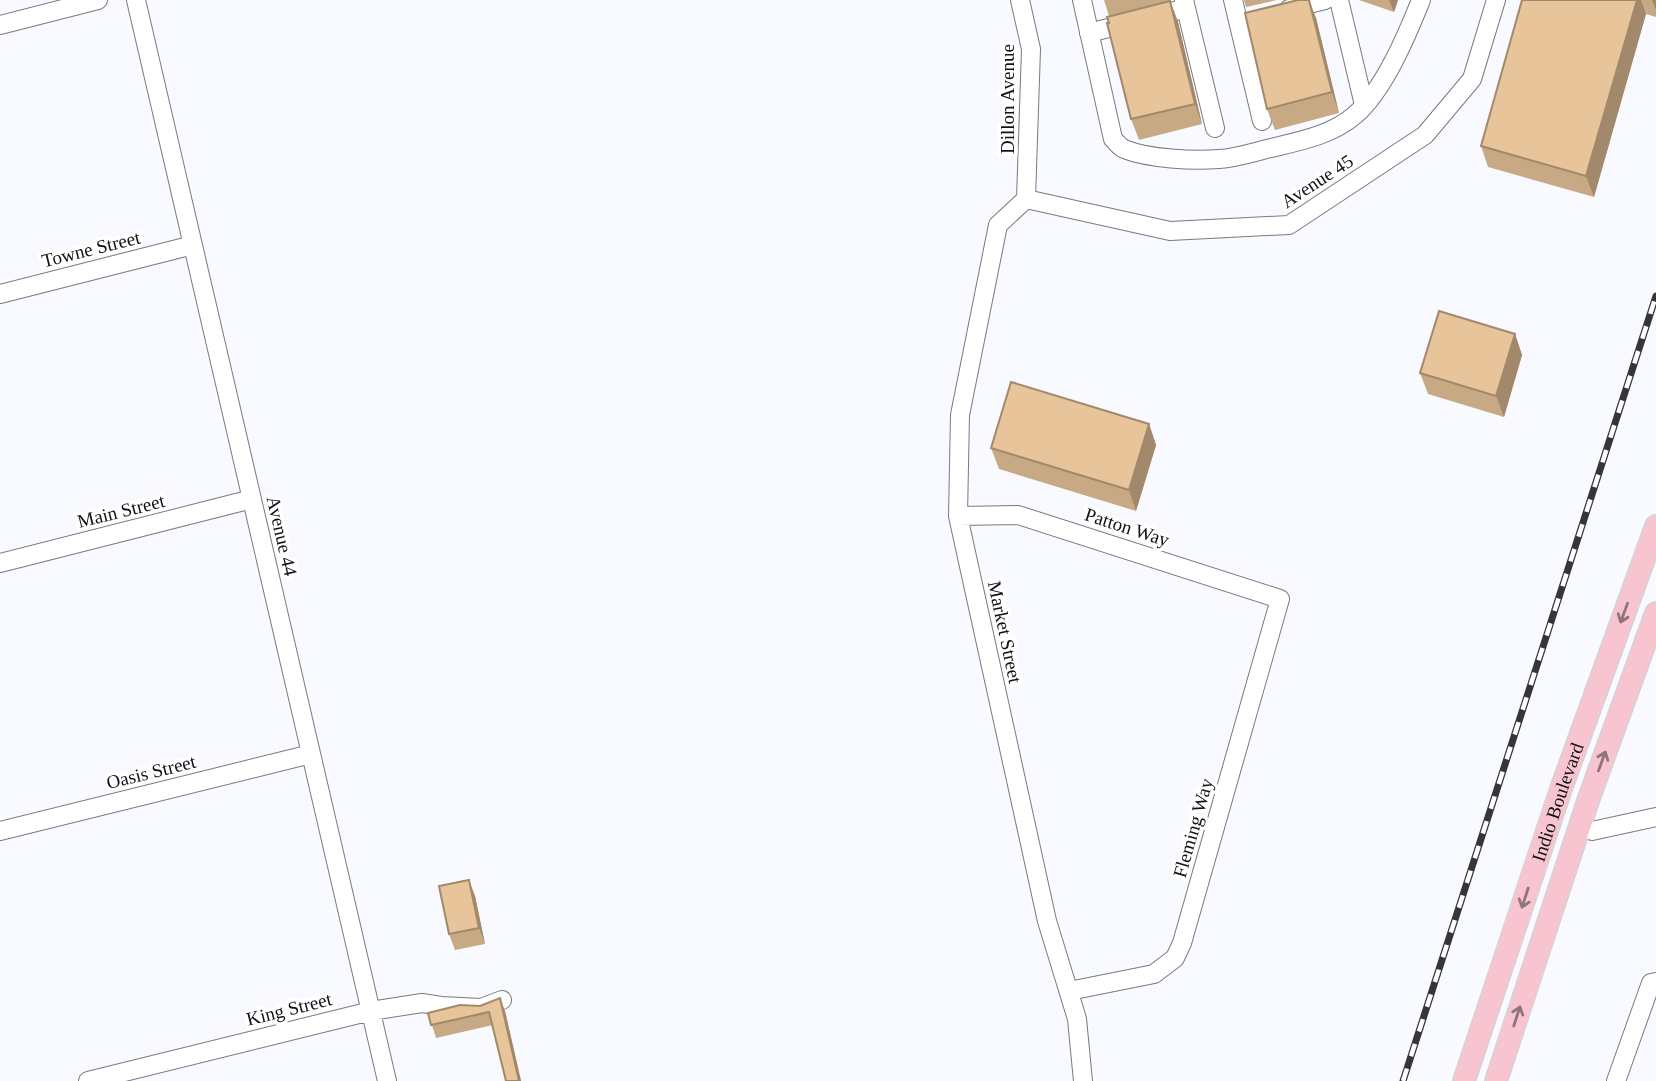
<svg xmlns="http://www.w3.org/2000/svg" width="1656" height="1081" font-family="'Times New Roman',serif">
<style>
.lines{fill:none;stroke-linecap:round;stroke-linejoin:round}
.minor-casing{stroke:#787a80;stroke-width:20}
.major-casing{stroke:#d4d4d5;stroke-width:24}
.minor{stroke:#fff;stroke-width:18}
.major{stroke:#f8c4d0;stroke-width:21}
.rail-casing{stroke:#353639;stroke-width:7}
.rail{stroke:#fff;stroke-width:4.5;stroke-dasharray:13;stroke-linecap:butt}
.wall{fill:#c7a984}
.shaded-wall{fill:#a2896b}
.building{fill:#e7c499;stroke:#a2896b;stroke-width:2}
.oneway{stroke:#90747b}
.labels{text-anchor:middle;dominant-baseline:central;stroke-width:7;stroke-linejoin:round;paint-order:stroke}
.street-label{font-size:19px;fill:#111214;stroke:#fff}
</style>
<rect width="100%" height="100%" fill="#f9faff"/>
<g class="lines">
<!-- minor casing -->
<g class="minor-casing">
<path id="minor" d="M 136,0 L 387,1081
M 1020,0 L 1031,49 L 1026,199
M 1082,0 L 1113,139 C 1116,142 1120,147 1124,149 C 1149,159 1193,161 1219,159 C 1237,158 1254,152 1271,148 C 1300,141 1332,135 1355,115 C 1384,90 1407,35 1421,0
M 1184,0 L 1215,128
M 1233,0 L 1262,121
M 1339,0 L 1364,105
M 1289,9 L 1325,0
M 0,25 L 98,0
M 1089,33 L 1186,8
M 1026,199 L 998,225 L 960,415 L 958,516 L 1047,921 L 1077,1019 L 1083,1081
M 1026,199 L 1170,231 L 1289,225 L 1425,135 L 1472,79 L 1496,0
M 0,294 L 193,245
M 958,516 L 1018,515 L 1280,599 L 1182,943 L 1175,958 L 1154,974 L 1069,991
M 0,563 L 252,499
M 1580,826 L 1592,831 L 1656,817
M 0,831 L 311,754
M 88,1081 L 371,1011 L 422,1003 L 441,1006 L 481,1008 L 502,1000
M 1616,1081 L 1651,983 L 1656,982"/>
</g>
<!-- major casing -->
<g class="major-casing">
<g id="major">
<path id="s1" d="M 1464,1081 L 1562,786 L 1656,526"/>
<path d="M 1496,1081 L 1589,798 L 1656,613"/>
</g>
</g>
<!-- minor -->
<use href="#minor" class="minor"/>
<!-- major -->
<use href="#major" class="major"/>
<!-- rail casing -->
<g class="rail-casing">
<path id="rail" d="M 1403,1081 L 1656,296"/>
</g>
<!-- rail -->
<use href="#rail" class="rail"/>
</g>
<!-- wall -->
<path class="wall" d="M 1104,0 L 1171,0 L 1109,16 Z
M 1244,0 L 1277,0 L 1246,7 Z
M 1359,0 L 1398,0 L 1394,12 Z
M 1522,0 L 1656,0 L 1656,17 L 1646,14 L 1594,197 L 1488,167 L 1481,146 Z
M 1170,1 L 1178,22 L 1202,124 L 1139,140 L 1131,119 Z
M 1316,18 L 1339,113 L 1275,130 L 1267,109 Z
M 1515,334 L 1522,355 L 1504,417 L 1428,394 L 1420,373 Z
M 1149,424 L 1156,445 L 1136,511 L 999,469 L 991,448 Z
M 475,896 L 485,944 L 455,950 L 449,934 Z
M 505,1011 L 521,1081 L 506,1081 L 493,1025 L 436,1038 L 428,1013 Z"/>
<!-- shaded-wall -->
<path class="shaded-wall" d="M 1309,0 L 1316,18 L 1339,113 L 1332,92 Z
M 1389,0 L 1398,0 L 1394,12 Z
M 1637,0 L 1641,0 L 1646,14 L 1594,197 L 1586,176 Z
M 1652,0 L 1656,0 L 1656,10 Z
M 1170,1 L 1178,22 L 1202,124 L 1195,104 Z
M 1515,334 L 1522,355 L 1504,417 L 1496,396 Z
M 1149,424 L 1156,445 L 1136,511 L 1129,490 Z
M 469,880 L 475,896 L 485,944 L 479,928 Z
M 500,998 L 505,1011 L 521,1081 L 519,1081 Z"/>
<!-- building -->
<path class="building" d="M 1298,0 L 1309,0 L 1332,92 L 1267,109 L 1245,13 Z
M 1522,0 L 1637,0 L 1586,176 L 1481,146 Z
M 1170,1 L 1195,104 L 1131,119 L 1107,23 L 1109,23 L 1107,17 Z
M 1439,311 L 1515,334 L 1496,396 L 1420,373 Z
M 1011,382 L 1149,424 L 1129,490 L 991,448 Z
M 469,880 L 479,928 L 449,934 L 439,886 Z
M 500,998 L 519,1081 L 506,1081 L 489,1012 L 431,1025 L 428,1013 L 460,1005 L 480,1006 Z"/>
<!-- one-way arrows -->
<defs><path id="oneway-shaft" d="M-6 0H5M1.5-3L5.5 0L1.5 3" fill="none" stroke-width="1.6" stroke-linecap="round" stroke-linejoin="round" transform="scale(1.75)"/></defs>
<g class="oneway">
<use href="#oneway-shaft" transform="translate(1624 613) rotate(110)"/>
<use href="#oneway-shaft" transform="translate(1602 761) rotate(-70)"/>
<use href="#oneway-shaft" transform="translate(1525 898) rotate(108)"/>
<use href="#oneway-shaft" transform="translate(1517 1016) rotate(-72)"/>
</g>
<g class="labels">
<!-- street labels -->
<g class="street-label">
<text transform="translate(1007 99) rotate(-90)">Dillon Avenue</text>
<text transform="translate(1317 181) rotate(-33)">Avenue 45</text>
<text transform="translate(91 249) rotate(-14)">Towne Street</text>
<text transform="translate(121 511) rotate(-14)">Main Street</text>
<text transform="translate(1127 527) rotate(18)">Patton Way</text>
<text transform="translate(282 536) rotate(77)">Avenue 44</text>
<text transform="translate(1005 632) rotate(78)">Market Street</text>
<text transform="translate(151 772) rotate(-14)">Oasis Street</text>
<text stroke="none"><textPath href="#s1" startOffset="294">Indio Boulevard</textPath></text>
<text transform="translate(1193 828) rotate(-74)">Fleming Way</text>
<text transform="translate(289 1009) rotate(-14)">King Street</text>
</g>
</g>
</svg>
